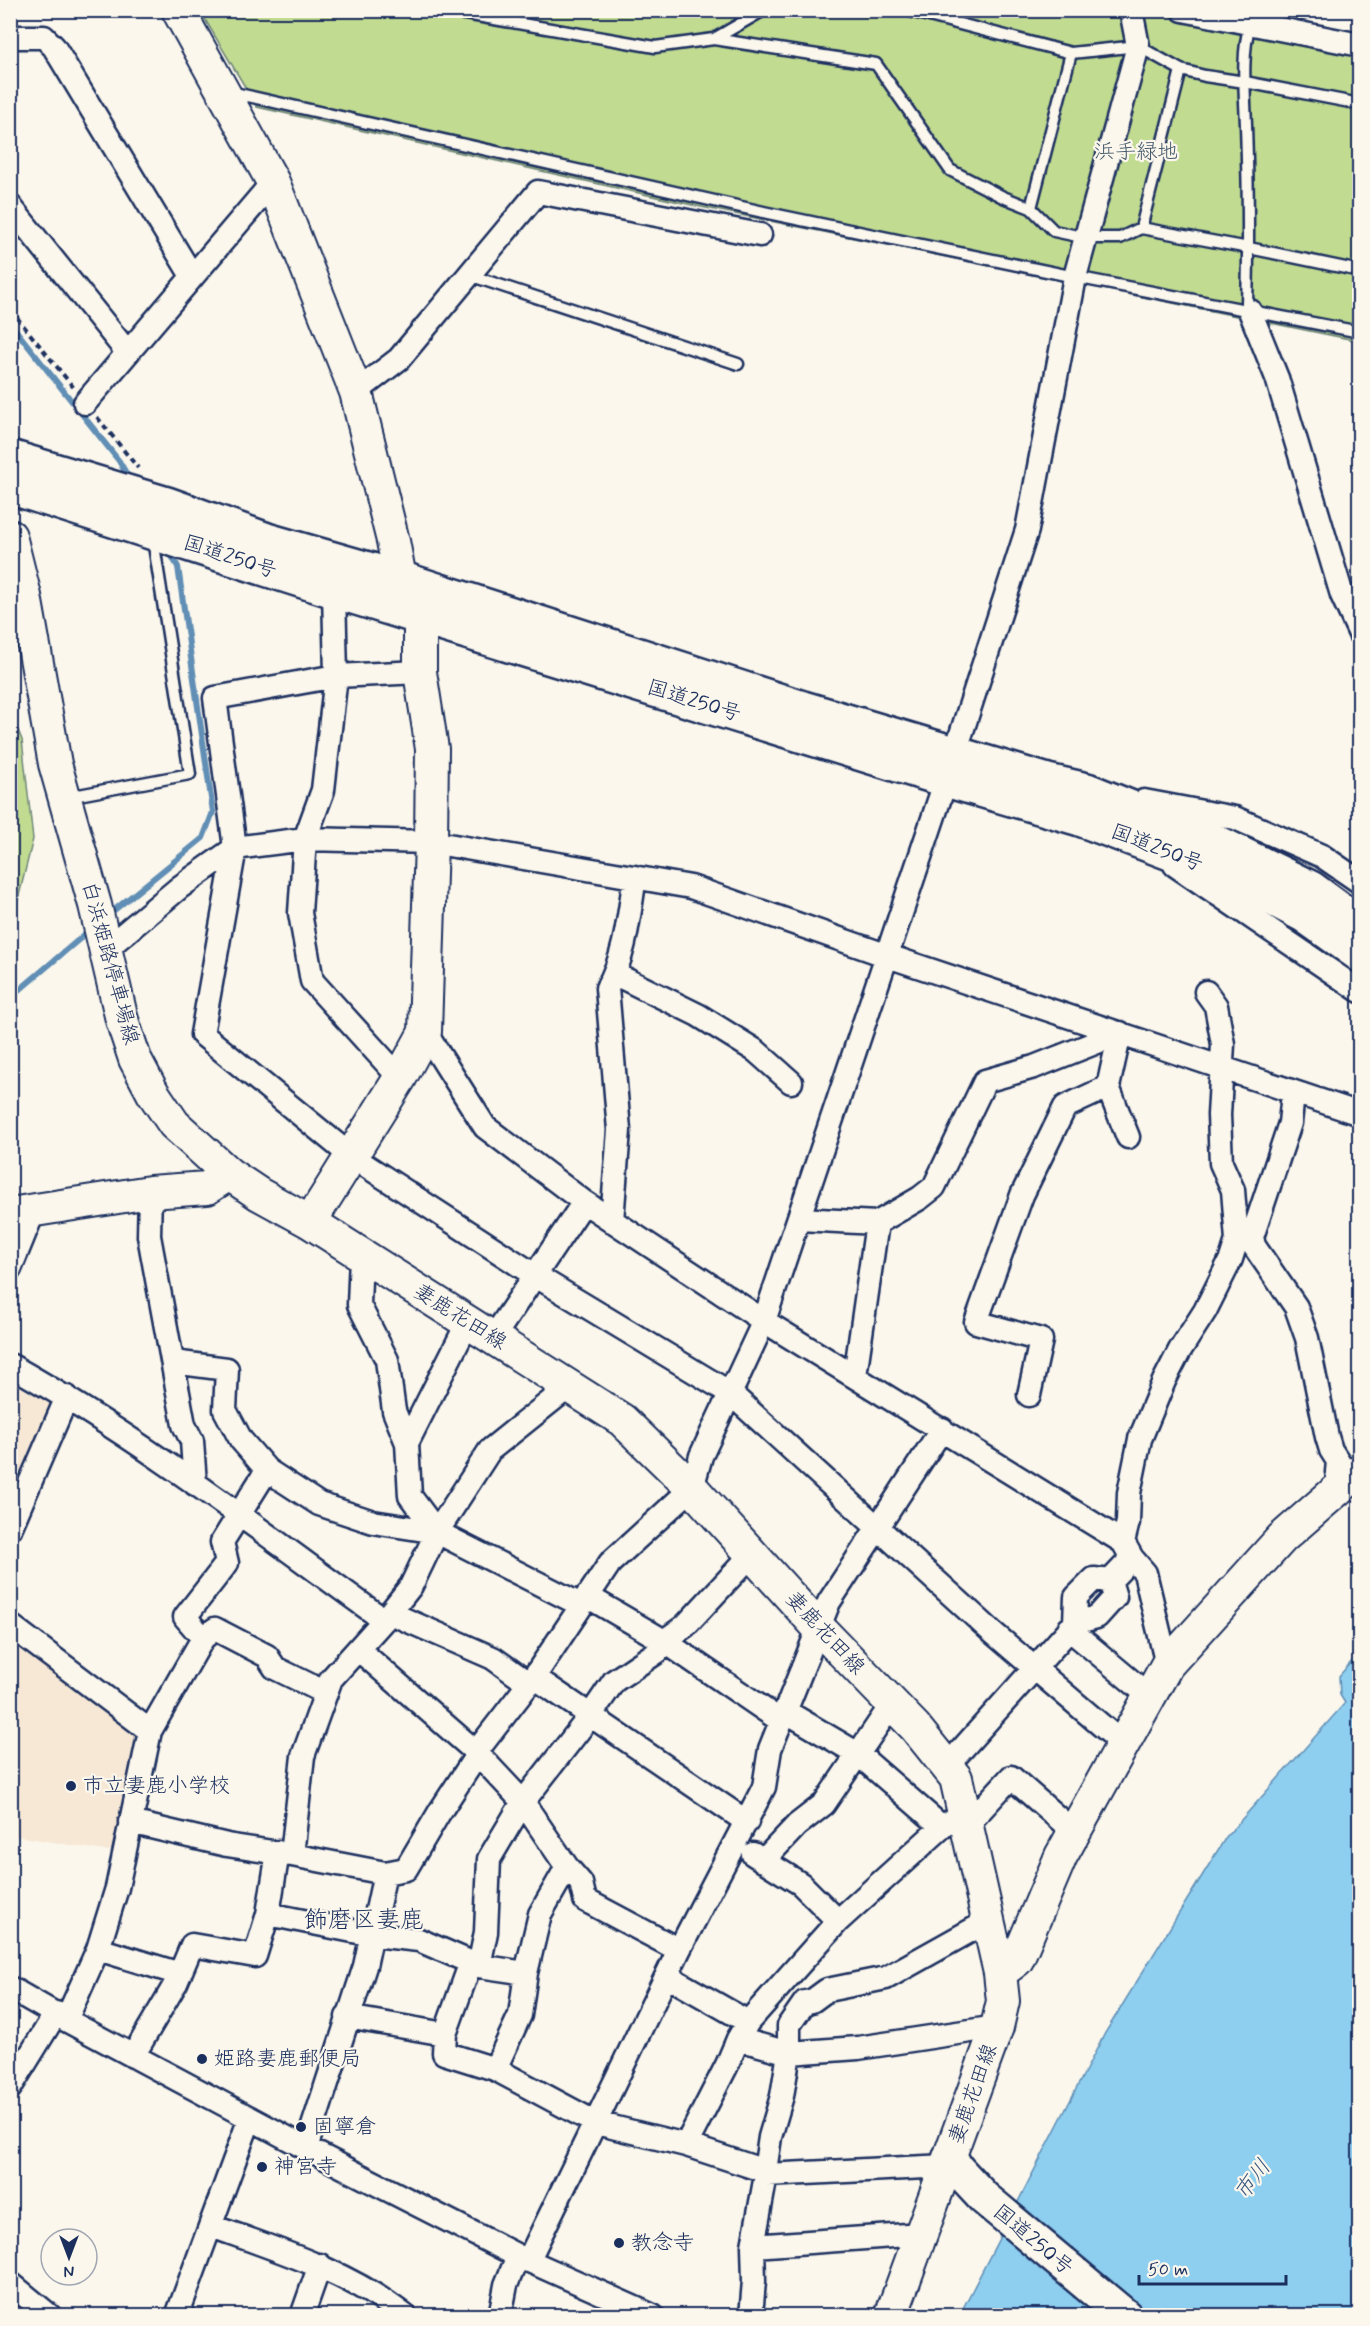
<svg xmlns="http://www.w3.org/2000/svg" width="1370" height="2326" font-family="Mynerve,'Klee One',sans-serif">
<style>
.built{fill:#f7e8d5}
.green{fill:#c1db91;stroke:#6e8578;stroke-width:1.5}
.water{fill:#8eceef;stroke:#608eb5;stroke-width:1.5}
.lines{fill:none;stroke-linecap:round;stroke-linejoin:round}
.stream{stroke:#608eb5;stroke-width:6}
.lane-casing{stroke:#1b2f5e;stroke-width:15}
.street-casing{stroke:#1b2f5e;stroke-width:27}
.secondary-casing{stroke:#1b2f5e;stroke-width:36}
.highway-casing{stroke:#1b2f5e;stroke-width:38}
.path{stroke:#1b2f5e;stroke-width:4;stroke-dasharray:6 4.5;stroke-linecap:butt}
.lane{stroke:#fbf7ec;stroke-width:10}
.street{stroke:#fbf7ec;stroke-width:22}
.secondary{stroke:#fbf7ec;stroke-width:32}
.highway{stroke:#fbf7ec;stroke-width:33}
.poi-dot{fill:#1b2f5e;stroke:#fbf7ec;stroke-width:2}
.labels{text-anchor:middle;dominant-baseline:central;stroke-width:4.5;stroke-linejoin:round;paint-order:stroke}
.park-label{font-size:21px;fill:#445a6b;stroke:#fbf7ec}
.street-label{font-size:21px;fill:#1b2f5e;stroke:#fbf7ec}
.poi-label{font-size:21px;fill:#1b2f5e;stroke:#fbf7ec;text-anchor:start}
.water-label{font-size:22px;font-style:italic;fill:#385782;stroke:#fbf7ec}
.quarter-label{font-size:24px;fill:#1b2f5e;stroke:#fbf7ec}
</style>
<rect width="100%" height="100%" fill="#fbf7ec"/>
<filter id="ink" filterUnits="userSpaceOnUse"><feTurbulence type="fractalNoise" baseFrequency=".0167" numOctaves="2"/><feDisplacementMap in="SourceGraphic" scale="12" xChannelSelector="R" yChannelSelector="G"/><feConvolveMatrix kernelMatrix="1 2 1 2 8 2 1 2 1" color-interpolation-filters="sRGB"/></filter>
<g filter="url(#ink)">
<!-- built -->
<path class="built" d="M 11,1382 L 51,1404 L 51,1414 L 11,1511 Z
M 10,1628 L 140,1728 L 120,1849 L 105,1851 L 11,1835 Z"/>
<!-- green -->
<path class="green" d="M 1148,10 L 1247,33 L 1359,53 L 1359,341 L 701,207 L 257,107 L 200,11 Z
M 11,713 L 22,740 L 33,839 L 15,912 L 11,918 Z"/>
<!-- water -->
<path class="water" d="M 1359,1653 L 1359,2315 L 959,2316 L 1105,2033 L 1226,1837 L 1345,1703 L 1340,1695 L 1339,1676 Z"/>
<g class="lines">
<!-- stream -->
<path class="stream" d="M 10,323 L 119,461 L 130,480
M 107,916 L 203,838 L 213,812 L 178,567 L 168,549
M 10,998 L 90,930"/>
<!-- lane casing -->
<g class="lane-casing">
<path id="lane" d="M 442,10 L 655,47 L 714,39 L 764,10
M 906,10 L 1071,53 L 1138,46 L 1181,70 L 1205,76 L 1245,82 L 1360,104
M 1250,25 C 1241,50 1245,97 1246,125 C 1248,184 1249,244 1247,303 L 1250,311
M 714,39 L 876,64 L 950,170 L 1003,197 L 1031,208 L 1054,231 L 1087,238 L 1120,238 L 1141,228 L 1249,248 L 1360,271
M 230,92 L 768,213 L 1075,277 L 1360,332
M 1031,208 L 1071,53
M 1141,228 L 1181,70
M 469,275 L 738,364
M 68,797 L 190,774 L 153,539"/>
</g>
<!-- street casing -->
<g class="street-casing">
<path id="street" d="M 1183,10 L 1360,45
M 10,37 L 44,37 L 54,47 L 192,276
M 10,206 L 127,352
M 1250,311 L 1277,378 L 1342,595 L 1360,634
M 356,392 L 399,359 L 538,192 L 760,235
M 85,403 L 273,182
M 334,591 L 336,676 L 323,790 L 305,839 L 300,913 L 312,981 L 400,1078
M 420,672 L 336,676 L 215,698 L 235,848 L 202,1034 L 351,1156 L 536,1276 L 730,1393 L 991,1631 L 1122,1743
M 1144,801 L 1235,818 L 1322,856 L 1360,882
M 1175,865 L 1360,991
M 106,949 L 180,887 L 235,848 L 305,839 L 431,842 L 691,887 L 888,956 L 1360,1114
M 615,974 L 698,1015 L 756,1051 L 791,1082
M 425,1032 L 485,1127 L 584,1202 L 764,1321 L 1123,1542 L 1132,1558 L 1145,1573 L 1167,1665
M 1120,1033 L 1108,1087 L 1128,1137
M 1293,1093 L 1290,1123 L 1252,1237 L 1254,1246 L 1296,1307 L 1307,1338 L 1327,1437 L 1331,1450 L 1338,1461 L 1337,1472 L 1342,1485
M 150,1192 L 149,1236 L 184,1425 L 192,1441 L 195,1484
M 799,1219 L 877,1223 L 920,1198 L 934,1187 L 985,1081 L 1034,1067 L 1120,1033
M 612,1221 L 619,1130 L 607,988 C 626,956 629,913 635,877
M 361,1255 L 359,1305 L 387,1360 L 394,1411 L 407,1443 L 410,1496 L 437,1532
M 10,1269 L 34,1210
M 493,1338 L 584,1202
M 173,1362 L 227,1369 L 225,1410 L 241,1440 L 267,1470 L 319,1504 L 373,1522 L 437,1532 L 581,1605
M 10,1365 C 142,1439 262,1532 384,1620
M 855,1376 L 877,1223
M 1029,1395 L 1041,1340 L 976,1322 L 1022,1195 L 1065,1107 L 1108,1087
M 407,1443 L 468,1322
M 10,1529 L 67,1397
M 1123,1542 L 1128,1522 L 1129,1493 L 1140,1439 L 1164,1381 L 1180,1350 L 1205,1311 L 1231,1259 L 1237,1240 L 1233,1190 L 1221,1163 L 1219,1115 L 1223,1044 L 1216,1006 L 1206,992
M 587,1596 L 664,1641 L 781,1721
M 390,1613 L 493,1658 L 528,1683
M 1075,1623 L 1076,1597 L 1094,1579 L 1110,1581
M 10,1625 L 150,1731 L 117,1888 L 98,1949 L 66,2020
M 1069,1629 L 1149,1696
M 203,1638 L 185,1617 L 227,1563 L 222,1542 L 267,1470
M 358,1649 L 476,1752 L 523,1802 L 567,1867 L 581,1883 L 585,1900 L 679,1950
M 534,1677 L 747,1822
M 785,1711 L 858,1754 L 942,1827
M 150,1731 L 203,1638 L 215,1629 L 267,1656 L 275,1668 L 326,1693
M 947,1766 L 1075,1623 L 1097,1617 L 1115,1597 L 1110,1581 L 1132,1558
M 130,1822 L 227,1845 L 292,1855 L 385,1873 L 406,1869 L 439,1813 L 473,1761 L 476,1752 L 534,1677 L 610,1563 L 692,1488 L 701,1456 L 764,1321 L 955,753 L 1027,530 L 1075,277 L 1138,46 L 1131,10
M 967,1825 L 1011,1777 L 1074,1832
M 753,1854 L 801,1884 L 838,1921
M 292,1855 L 303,1756 L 331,1679 L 384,1620 L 411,1586 L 437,1532 L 490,1450 L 570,1386
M 763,1861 L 797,1825 L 824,1804 L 892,1704
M 268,1914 L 373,1935 L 419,1940 L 479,1966 L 526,1973
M 98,1949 L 180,1974
M 479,1966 L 486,1932 L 489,1859 L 523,1802 L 590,1716 L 614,1681 L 657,1652 L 664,1641 L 685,1626 L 752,1554
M 667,1976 L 748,2022
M 10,1988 L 66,2020 L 306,2148 L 518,2256 L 653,2316
M 347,2017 L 445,2034 L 444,2053 L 495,2069 L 596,2123 L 686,2145 L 765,2171
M 445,2034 L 471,1962
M 738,2039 L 789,2053 L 858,2048 L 997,2027
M 133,2056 L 176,1983 L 192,1945 L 255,1956 L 268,1914 L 278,1852
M 495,2069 L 520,2015 L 526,1973 L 540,1914 L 567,1867
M 10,2088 L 56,2013
M 686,2145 L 727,2065 L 738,2039 L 748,2022 L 838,1921 L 942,1827 L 964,1813
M 306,2148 L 365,1966 L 385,1873
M 766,2175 L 946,2166
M 211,2226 C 278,2250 348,2271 405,2316
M 753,2246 L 921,2234
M 528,2261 L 679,1950 L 764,1787 L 770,1749 L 829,1602 L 942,1429
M 10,2283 L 50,2316
M 177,2316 L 250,2118
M 302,2316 L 320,2265
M 500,2316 L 506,2285 L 518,2256
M 751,2316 L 754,2281 L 753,2246 L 766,2175 L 765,2171 L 770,2137 L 782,2096 L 789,2053 L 789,2025 L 805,2002 L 812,2001 L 827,1990 L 886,1978 L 988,1921"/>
</g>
<!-- secondary casing -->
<g class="secondary-casing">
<path id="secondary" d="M 178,10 L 273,182 L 356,392 L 393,541 L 400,578 L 420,616 L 420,672 L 432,749 L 431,842 L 425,1032 L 400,1078 L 310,1222
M 10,536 L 25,596 L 55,764 L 95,905 L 122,1020 L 135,1059 L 153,1093 L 174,1124 L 229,1174 L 259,1194 L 310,1222 L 622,1420 L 692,1488 L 818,1627 L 915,1727 L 956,1778 L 1000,1973 L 1003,2001 L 997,2027 L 891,2316
M 10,1214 L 150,1192 L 207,1188 L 229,1174
M 1000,1973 L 1017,1960 L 1061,1856 L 1167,1665 L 1282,1538 L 1360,1470"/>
</g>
<!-- highway casing -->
<g class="highway-casing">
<path id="highway" d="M 10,457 L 167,504 L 267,540 L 400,578 L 803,708 L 1048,781 L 1087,790 L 1219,843 L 1311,888 L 1360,924
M 10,487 L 334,591 L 946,780 L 1080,819 L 1223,873 L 1305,916 L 1360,955
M 950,2157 L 957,2169 L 984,2198 L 1125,2316"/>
</g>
<!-- path -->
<path class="path" d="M 10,309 L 74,388
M 97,417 L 138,468"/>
<!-- lane -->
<use href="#lane" class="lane"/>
<!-- street -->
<use href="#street" class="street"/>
<!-- secondary -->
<use href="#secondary" class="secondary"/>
<!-- highway -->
<use href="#highway" class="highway"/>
</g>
</g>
<!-- markers -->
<g class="poi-dot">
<circle cx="71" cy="1786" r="6"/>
<circle cx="202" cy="2059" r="6"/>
<circle cx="301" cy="2127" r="6"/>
<circle cx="262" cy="2167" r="6"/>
<circle cx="619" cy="2243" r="6"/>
</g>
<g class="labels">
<!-- park labels -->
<g class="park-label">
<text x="1136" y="152">浜手緑地</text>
</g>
<!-- street labels -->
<g class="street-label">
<text transform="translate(230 557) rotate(18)">国道250号</text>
<text transform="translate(694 701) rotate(17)">国道250号</text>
<text transform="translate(1157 848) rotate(21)">国道250号</text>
<text transform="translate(110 963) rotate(75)">白浜姫路停車場線</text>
<text transform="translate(460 1317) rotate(32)">妻鹿花田線</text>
<text transform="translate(825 1633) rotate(47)">妻鹿花田線</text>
<text transform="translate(973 2094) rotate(-70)">妻鹿花田線</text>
<text transform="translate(1033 2240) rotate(40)">国道250号</text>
</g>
<!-- poi labels -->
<g class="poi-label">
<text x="83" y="1786">市立妻鹿小学校</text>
<text x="214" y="2059">姫路妻鹿郵便局</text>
<text x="313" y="2127">固寧倉</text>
<text x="274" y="2167">神宮寺</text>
<text x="631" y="2243">教念寺</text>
</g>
<!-- water labels -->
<g class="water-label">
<text transform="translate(1253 2180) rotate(-52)">市川</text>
</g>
<!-- quarter labels -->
<g class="quarter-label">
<text x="364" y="1920">飾磨区妻鹿</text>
</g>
</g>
<!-- margin -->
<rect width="1370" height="2326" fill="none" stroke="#fbf7ec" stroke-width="36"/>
<rect x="18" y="18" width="1334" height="2290" fill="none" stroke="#1b2f5e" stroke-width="2" filter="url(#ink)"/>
<!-- north arrow -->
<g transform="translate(69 2257) rotate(180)"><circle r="28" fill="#fbf7ec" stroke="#a1a7b3" stroke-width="1.5"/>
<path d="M0-4.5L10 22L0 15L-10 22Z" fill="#1b2f5e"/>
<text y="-9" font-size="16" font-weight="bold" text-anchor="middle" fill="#1b2f5e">N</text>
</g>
<!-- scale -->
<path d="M1139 2275v9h147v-9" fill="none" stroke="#1b2f5e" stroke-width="3"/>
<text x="1148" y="2275" font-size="18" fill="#1b2f5e" stroke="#fbf7ec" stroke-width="4.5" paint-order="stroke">50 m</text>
</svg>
